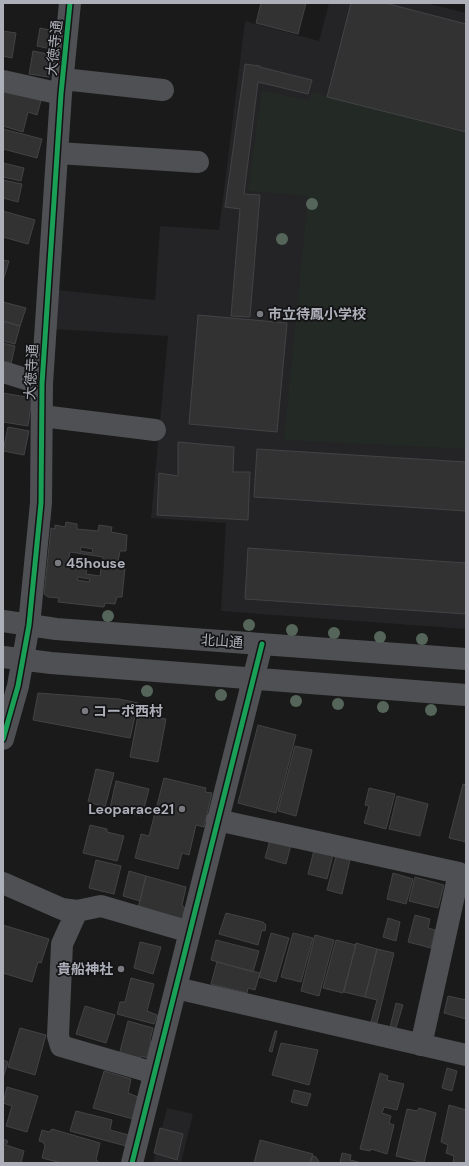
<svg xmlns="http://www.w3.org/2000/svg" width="469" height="1166" font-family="'DM Sans','Noto Sans JP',sans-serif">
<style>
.built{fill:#242426}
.green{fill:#232924}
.building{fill:#323233;stroke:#434346;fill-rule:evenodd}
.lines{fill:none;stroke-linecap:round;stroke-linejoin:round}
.minor{stroke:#4f5053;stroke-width:22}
.cycleway-casing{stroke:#141416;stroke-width:8}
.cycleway{stroke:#1a9f57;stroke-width:5}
.tree{fill:#556559}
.poi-dot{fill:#7a7b81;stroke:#141416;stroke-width:1.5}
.labels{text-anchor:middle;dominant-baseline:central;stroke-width:3.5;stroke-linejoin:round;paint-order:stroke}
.street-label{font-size:14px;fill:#adafb9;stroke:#141416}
.poi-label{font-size:14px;font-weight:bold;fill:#adafb9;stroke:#141416;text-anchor:start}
</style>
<rect width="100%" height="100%" fill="#1a1a1a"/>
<!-- built -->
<path class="built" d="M 329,3 L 426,3 L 466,13 L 466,629 L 221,611 L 226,523 L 151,518 L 168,336 L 53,329 L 56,290 L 155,300 L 160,226 L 219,230 L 245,21 L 319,41 Z
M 167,1108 L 193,1114 L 181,1163 L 153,1163 Z"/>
<!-- green -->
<path class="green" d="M 262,90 L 309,101 L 312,92 L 466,133 L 466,449 L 284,440 L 308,196 L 248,191 Z"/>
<!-- building -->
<path class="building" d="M 261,3 L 306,3 L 298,34 L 256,23 Z
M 351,3 L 385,3 L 466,24 L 466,132 L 327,97 Z
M 40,28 L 55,31 L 51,49 L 37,46 Z
M 3,31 L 16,33 L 12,58 L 3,56 Z
M 33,51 L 53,55 L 49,77 L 29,74 Z
M 245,64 L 260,66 L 260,67 L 312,80 L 308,94 L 258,82 L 244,194 L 260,195 L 250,317 L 231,316 L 240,209 L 225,207 Z
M 3,87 L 42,97 L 37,115 L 28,112 L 23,132 L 3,126 Z
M 3,129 L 42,139 L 37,158 L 3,149 Z
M 3,163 L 24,168 L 21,181 L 3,177 Z
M 3,180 L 22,184 L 18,202 L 3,198 Z
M 3,211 L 35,220 L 28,244 L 3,237 Z
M 3,260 L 9,261 L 3,281 Z
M 3,302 L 26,308 L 20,326 L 3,321 Z
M 198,315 L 287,323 L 277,432 L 189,424 Z
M 3,321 L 20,326 L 15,344 L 3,341 Z
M 3,343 L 15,346 L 11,364 L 3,362 Z
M 3,393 L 32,398 L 28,426 L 3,422 Z
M 8,427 L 29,431 L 24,455 L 3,451 Z
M 178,442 L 234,447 L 233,472 L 250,472 L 248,520 L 157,515 L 159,473 L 178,476 Z
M 257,449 L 466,462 L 466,511 L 254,497 Z
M 66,522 L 77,524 L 77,529 L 98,531 L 99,525 L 112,527 L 111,532 L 127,535 L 126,551 L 120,551 L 117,567 L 125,568 L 122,597 L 117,597 L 115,604 L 105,603 L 104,607 L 58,602 L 59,598 L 48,597 L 44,594 L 51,528 L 55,529 L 55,525 L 65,527 ZM 81,547 L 93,549 L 92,553 L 80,551 ZM 70,552 L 103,557 L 100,576 L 86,574 L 88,560 L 74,559 L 73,567 L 67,567 ZM 78,577 L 90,579 L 89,582 L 77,580 Z
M 248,548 L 466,563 L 466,614 L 245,599 Z
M 38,693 L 119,699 L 138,703 L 130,738 L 33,720 Z
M 138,715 L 166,719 L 158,762 L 130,757 Z
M 258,725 L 296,735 L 276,813 L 238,803 Z
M 295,746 L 312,750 L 296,816 L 278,811 Z
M 96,769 L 114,773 L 105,807 L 88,802 Z
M 164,778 L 206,788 L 205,792 L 212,793 L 204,827 L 196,825 L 189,855 L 182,853 L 178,869 L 135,858 L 141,834 L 149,836 Z
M 116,781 L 149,789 L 142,816 L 110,808 Z
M 463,784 L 466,785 L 466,842 L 449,838 Z
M 369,788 L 395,794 L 386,829 L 364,823 L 369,806 L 365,805 Z
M 397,796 L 428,804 L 420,836 L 389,829 Z
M 90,825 L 107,829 L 107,832 L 124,836 L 117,861 L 83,853 Z
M 270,840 L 291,845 L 286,864 L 265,858 Z
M 314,850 L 333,855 L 327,879 L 308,874 Z
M 336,856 L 350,860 L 342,894 L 327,890 Z
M 96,860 L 121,866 L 114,894 L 89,888 Z
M 129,871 L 146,876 L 140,901 L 123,896 Z
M 393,873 L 413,879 L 406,904 L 387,899 Z
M 146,876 L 186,887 L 182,905 L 185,908 L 182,920 L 138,908 Z
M 415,877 L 444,885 L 438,908 L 409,901 Z
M 226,913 L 263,922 L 266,925 L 265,931 L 262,930 L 258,945 L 219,934 Z
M 415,915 L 430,919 L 428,928 L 435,930 L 431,948 L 408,942 Z
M 388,918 L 400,922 L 396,941 L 383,937 Z
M 3,925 L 49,939 L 41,963 L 38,962 L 32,982 L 3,973 Z
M 271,933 L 289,938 L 276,982 L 259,977 Z
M 293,933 L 313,938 L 301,982 L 281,977 Z
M 315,935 L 334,940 L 319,996 L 301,991 Z
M 216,940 L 259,951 L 253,972 L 211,960 Z
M 336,940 L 356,945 L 343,993 L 323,988 Z
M 140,942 L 161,947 L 153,974 L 134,968 Z
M 356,943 L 377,949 L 365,997 L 344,992 Z
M 377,949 L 394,953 L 377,1023 L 371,1022 L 377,1000 L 365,997 Z
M 217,962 L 260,973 L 255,990 L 248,988 L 247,993 L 211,984 Z
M 131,978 L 154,984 L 147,1011 L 157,1015 L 154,1024 L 117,1014 L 120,1002 L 125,1002 Z
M 448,996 L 466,1000 L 466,1019 L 444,1013 Z
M 396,1003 L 403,1005 L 396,1028 L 390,1027 Z
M 85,1006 L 115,1015 L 106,1043 L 76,1034 Z
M 128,1021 L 153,1028 L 150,1040 L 151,1042 L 147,1058 L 141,1056 L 139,1061 L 119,1055 Z
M 20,1028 L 46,1035 L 35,1075 L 8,1067 Z
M 275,1031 L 277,1031 L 272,1052 L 269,1051 Z
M 281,1043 L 318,1050 L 309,1085 L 272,1075 Z
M 3,1060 L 8,1062 L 3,1078 Z
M 447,1068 L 457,1071 L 452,1091 L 442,1088 Z
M 104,1071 L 131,1079 L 128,1093 L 138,1097 L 133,1119 L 93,1108 Z
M 380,1073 L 388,1076 L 387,1080 L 404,1084 L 397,1110 L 384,1107 L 382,1113 L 391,1116 L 389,1123 L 394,1125 L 387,1154 L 371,1149 L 370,1151 L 360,1149 Z
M 7,1087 L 38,1096 L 27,1132 L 6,1126 L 12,1106 L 3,1103 Z
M 294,1090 L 311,1094 L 307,1106 L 291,1102 Z
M 449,1105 L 466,1110 L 466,1163 L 453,1163 L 454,1156 L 446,1153 L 448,1145 L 441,1142 Z
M 419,1108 L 436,1113 L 424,1163 L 396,1156 L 407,1109 L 417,1111 Z
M 76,1111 L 112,1120 L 110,1130 L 129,1135 L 126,1146 L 70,1131 Z
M 160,1128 L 183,1134 L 177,1160 L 154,1153 Z
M 52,1129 L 100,1143 L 96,1160 L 100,1163 L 62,1163 L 42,1158 L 45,1146 L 43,1142 L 39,1141 L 42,1130 L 49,1132 Z
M 3,1139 L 8,1141 L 6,1145 L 24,1151 L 21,1163 L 3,1163 Z
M 260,1140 L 313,1154 L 310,1163 L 254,1163 Z
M 342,1153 L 351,1155 L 350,1160 L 362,1163 L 340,1163 Z
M 313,1156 L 316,1157 L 320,1163 L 310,1163 Z"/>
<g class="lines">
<!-- minor -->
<path class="minor" d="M 63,79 L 163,90
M 3,81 L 61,94
M 58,153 L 198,162
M 3,372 L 42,384
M 42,416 L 155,430
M 3,621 L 56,629 L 466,659
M 3,657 L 51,663 L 466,695
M 3,739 L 18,686 L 29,625 L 41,503 L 42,384 L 61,94 L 70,3
M 217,820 L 459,873 L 421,1045
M 3,883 L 62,909 L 77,911 L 101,906 L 190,932
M 77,911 L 62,944 L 58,1036 L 61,1046 L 154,1073
M 176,988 L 466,1055
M 132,1163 L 262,644"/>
<!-- cycleway casing -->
<g class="cycleway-casing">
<path id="cycleway" d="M 3,739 L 18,686 L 29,625 L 41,503 L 42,384 L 61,94 L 70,3
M 132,1163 L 262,644"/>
</g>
<!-- cycleway -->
<use href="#cycleway" class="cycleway"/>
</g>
<!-- trees -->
<g class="tree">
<circle cx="312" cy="204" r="6"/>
<circle cx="282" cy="239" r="6"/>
<circle cx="108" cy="616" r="6"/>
<circle cx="249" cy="625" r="6"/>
<circle cx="292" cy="630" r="6"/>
<circle cx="334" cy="633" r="6"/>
<circle cx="380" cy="637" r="6"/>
<circle cx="422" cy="639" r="6"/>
<circle cx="147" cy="691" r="6"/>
<circle cx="221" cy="695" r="6"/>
<circle cx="296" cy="701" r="6"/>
<circle cx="338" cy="704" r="6"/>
<circle cx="383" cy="707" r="6"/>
<circle cx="431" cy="710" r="6"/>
</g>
<!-- markers -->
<g class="poi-dot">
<circle cx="260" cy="314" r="4"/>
<circle cx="58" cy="563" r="4"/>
<circle cx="85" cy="711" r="4"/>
<circle cx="182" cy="809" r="4"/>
<circle cx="121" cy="969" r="4"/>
</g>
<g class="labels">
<!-- street labels -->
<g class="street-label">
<text transform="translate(54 48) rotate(-84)">大徳寺通</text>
<text transform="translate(31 372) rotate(-87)">大徳寺通</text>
<text transform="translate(222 641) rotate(4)">北山通</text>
</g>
<!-- poi labels -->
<g class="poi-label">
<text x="268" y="314">市立待鳳小学校</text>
<text x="66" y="563">45house</text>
<text x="93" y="711">コーポ西村</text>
<text x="174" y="809" text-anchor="end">Leoparace21</text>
<text x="113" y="969" text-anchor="end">貴船神社</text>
</g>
</g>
<!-- border -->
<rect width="469" height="1166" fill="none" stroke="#adafb9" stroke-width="8"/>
</svg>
